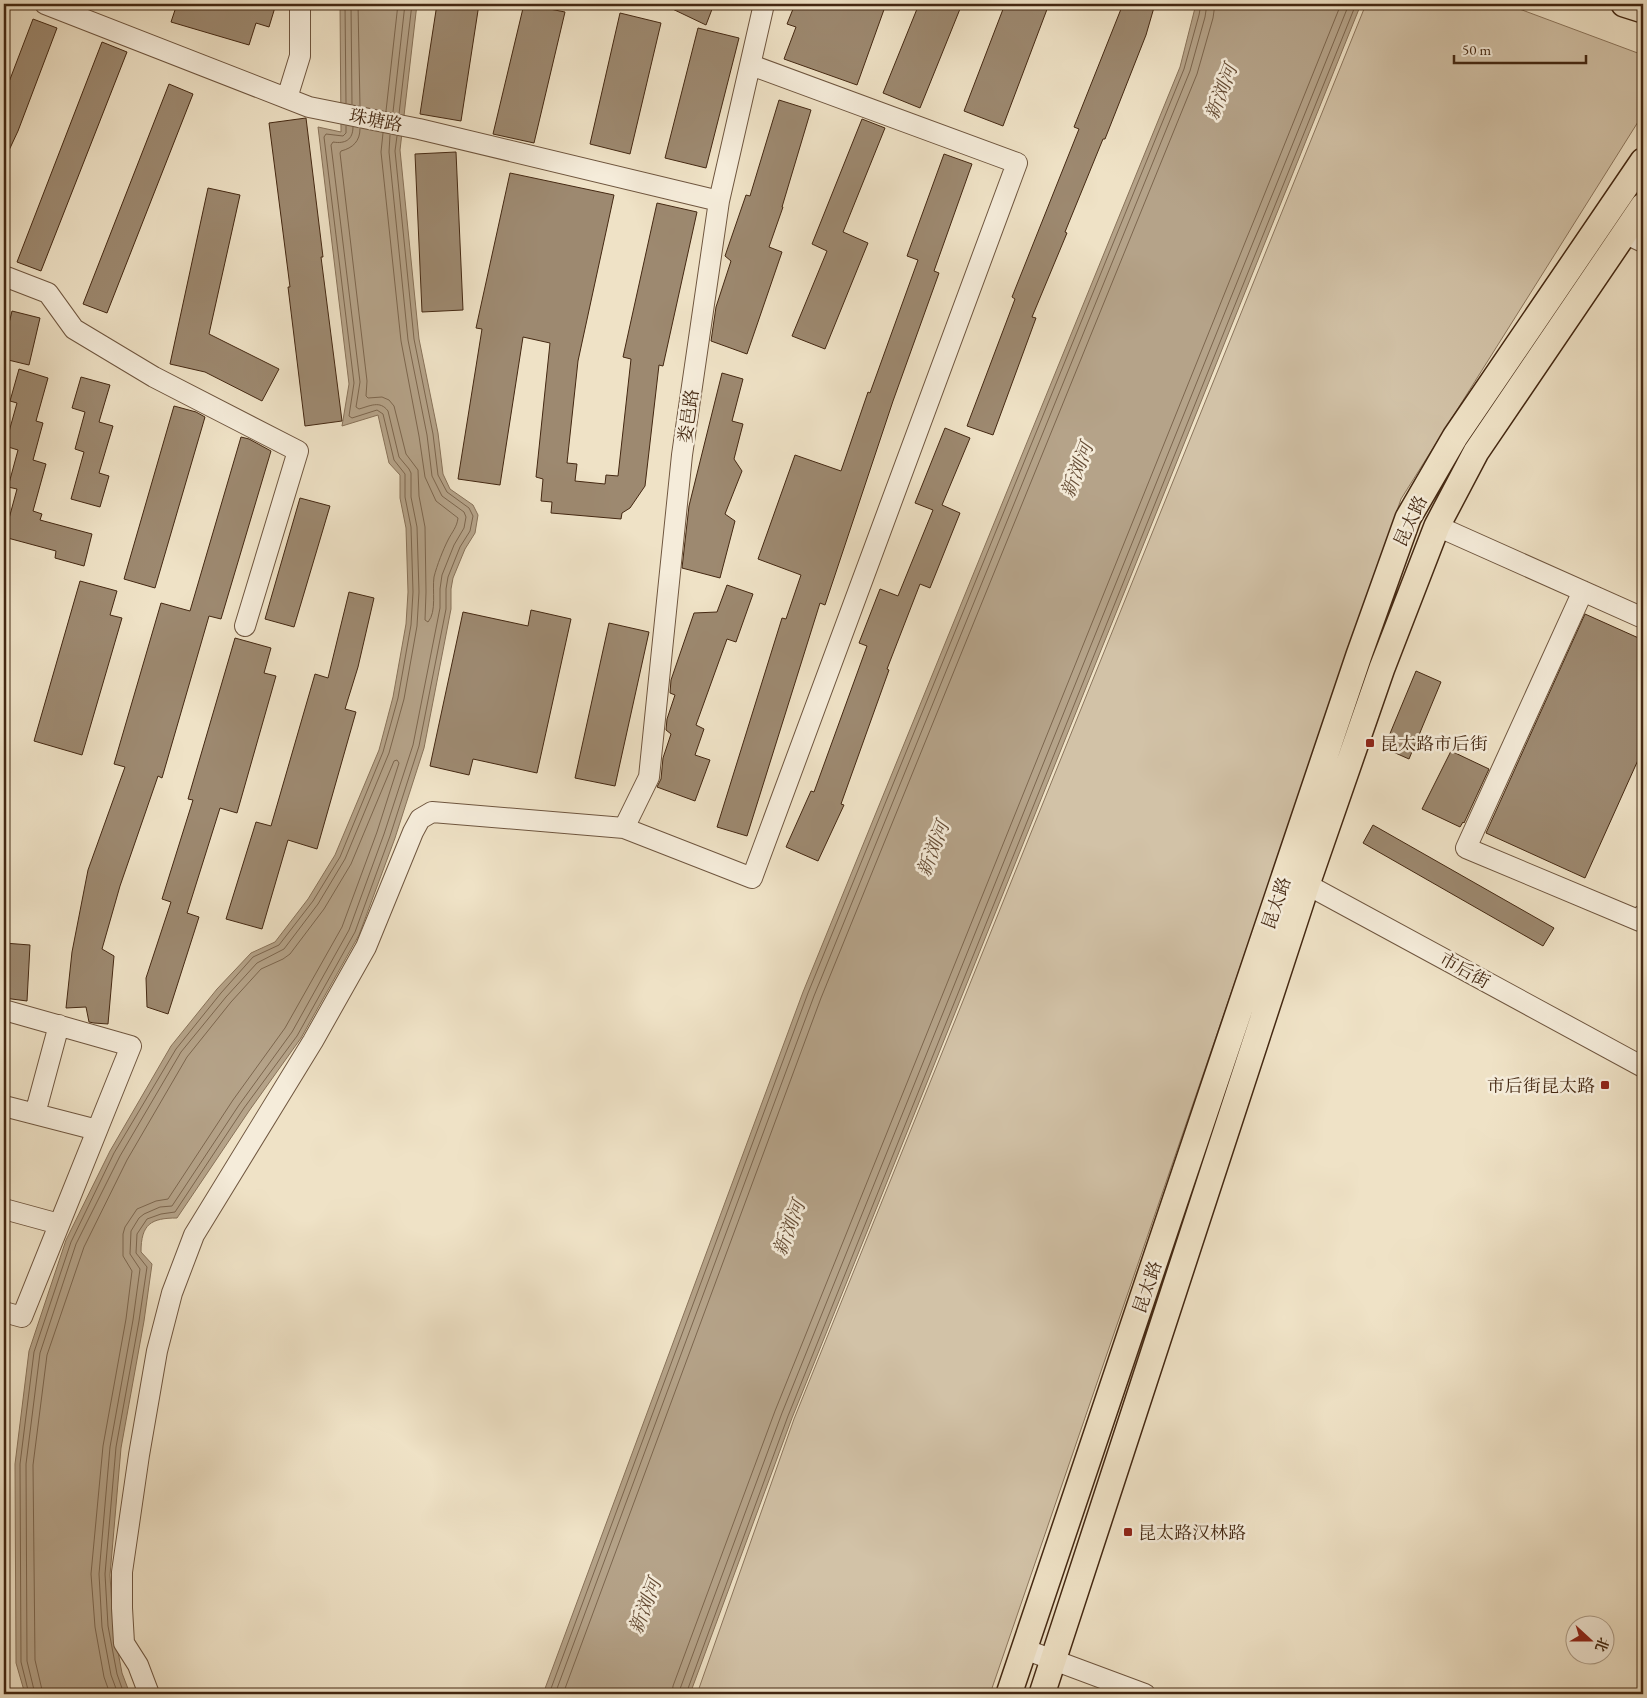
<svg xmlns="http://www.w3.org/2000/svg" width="1647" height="1698" font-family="'EB Garamond','Noto Serif SC',serif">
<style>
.green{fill:#d2c2a7;stroke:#8b755c}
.water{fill:#b5a389;stroke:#887259}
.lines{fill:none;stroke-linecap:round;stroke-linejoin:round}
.shore{stroke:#7c664e;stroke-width:1}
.building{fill:#9d8970;stroke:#442812}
.minor-casing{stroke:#6f563f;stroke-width:22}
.major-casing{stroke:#442812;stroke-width:28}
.minor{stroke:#f5ecda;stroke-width:20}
.major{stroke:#efe2c6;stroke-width:25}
.poi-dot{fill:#8f2418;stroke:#f5ecda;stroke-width:2}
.labels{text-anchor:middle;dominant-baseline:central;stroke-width:5;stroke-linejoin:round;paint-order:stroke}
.street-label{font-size:18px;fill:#442812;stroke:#f5ecda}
.poi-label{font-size:18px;fill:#442812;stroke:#f5ecda;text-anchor:start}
.water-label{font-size:19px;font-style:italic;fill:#664d36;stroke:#f5ecda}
</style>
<rect width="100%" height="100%" fill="#efe2c6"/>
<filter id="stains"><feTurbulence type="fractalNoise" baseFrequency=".004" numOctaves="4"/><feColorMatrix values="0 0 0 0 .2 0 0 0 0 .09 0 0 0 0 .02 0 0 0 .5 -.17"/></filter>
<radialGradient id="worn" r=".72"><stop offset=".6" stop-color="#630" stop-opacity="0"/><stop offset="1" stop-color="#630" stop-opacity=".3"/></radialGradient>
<!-- green -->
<path class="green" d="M 1366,4 L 1506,4 L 1643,55 L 1643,114 L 1401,499 L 990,1694 L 697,1694 L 794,1419 Z"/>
<!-- water -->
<path class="water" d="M 340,4 L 417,4 L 400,150 L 419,339 L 438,433 L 443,474 L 450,489 L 473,505 L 478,515 L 475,533 L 465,549 L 453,578 L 451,589 L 451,609 L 424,748 L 395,838 L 359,935 L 301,1038 L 249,1111 L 177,1218 C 151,1218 141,1224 141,1252 L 152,1264 L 144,1321 L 121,1448 L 110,1575 L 113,1625 L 122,1673 L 130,1694 L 25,1694 L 16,1663 L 15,1464 L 29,1351 L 66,1240 L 110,1151 L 171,1046 L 217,989 L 251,953 L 275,942 L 308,899 L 335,855 L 379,750 L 393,697 L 406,624 L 408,592 L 406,528 L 400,498 L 400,475 L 389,463 L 378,415 L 342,426 L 349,384 L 318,127 L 341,132 Z
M 1196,4 L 1361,4 L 792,1418 L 690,1694 L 543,1694 L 803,992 L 1180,67 Z"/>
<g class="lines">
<!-- shore -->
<path class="shore" d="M 345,4 L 346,103
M 351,4 L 352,104
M 358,4 L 360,106
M 386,111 L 398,4
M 393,112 L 405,4
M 399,114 L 412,4
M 360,129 C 360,141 353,148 341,151 L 340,153 L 367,381 L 366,396 L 368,398 L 382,397 L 389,400 L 394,406 L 406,454 L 418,470 L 419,496 L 425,527 L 426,592 L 425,620 L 428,622 C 437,612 432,590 434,577 C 437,565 443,550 448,540 C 452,532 457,527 458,518 L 436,501 L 425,477 L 419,436 L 401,341 L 381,152 L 383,133
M 29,1694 L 21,1662 L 20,1464 L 34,1352 L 71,1242 L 114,1153 L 176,1049 L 221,993 L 253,957 L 279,945 L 313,901 L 340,857 L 383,752 L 398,698 L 411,625 L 413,592 L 411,527 L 405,497 L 405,474 L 394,460 L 383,414 L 377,410 L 352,418 L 349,416 L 354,383 L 324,137 L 326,134 L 343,136 L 346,133 L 346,126
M 35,1694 L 27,1661 L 26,1464 L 40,1353 L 76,1244 L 120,1156 L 181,1052 L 226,997 L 257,963 L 284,949 L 318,904 L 345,859 L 389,753 L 404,699 L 417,626 L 419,592 L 417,527 L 411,497 L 411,473 L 409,469 L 399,457 L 388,411 C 380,400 370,406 359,409 L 356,407 L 360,382 L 331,145 L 333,142 C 345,144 353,140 353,127
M 43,1694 L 35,1660 L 33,1465 L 47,1355 L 84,1247 L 127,1160 L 187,1057 L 231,1002 L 261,969 L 283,959 L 290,954 L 324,909 L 351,864 L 394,761 L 397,760 L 399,763 L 377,832 L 342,927 L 285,1028 L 233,1100 L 168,1199 L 156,1201 L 137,1209 L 125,1227 L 123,1234 L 123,1256 L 132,1271 L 126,1319 L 103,1446 L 91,1574 L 95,1627 L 104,1677 L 110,1694
M 118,1694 L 111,1675 L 102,1627 L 99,1574 L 110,1447 L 133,1320 L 140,1269 L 130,1254 L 131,1231 L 139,1218 L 144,1214 L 160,1207 L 172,1206 L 239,1105 L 292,1032 L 349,930 L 384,834 L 413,745 L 440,608 L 440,589 L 442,575 L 454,545 L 464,528 L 466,517 L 464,512 L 442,496 L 432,476 L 427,435 L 408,340 L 389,152 L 390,135
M 124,1694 L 117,1674 L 108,1626 L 105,1574 L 116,1447 L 139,1321 L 147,1267 L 136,1253 L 137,1234 L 147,1219 L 161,1214 L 175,1212 L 244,1108 L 297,1036 L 355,932 L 390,836 L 419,746 L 446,609 L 446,589 L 448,577 L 460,547 L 470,531 L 473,516 L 469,508 L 447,492 L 438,475 L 433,434 L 414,339 L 395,151 L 397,136
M 549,1694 L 808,993 L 1184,69 L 1199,15 L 1201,4
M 555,1694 L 814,996 L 1190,71 L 1205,17 L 1207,4
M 563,1694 L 821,998 L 1197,74 L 1213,18 L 1215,4
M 672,1694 L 673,1686 L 775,1411 L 1341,4
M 679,1694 L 680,1689 L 782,1413 L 1349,4
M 686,1694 L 788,1416 L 1356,4"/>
</g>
<!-- building -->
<path class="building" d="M 177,4 L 276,4 L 269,27 L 256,23 L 249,45 L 171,22 Z
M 437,4 L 479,4 L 461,121 L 420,114 Z
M 524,4 L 565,12 L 534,143 L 493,134 Z
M 662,4 L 714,4 L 706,25 Z
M 795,4 L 886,4 L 857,85 L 784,59 L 796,27 L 787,24 Z
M 919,4 L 962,4 L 920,108 L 883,93 Z
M 1005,4 L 1049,4 L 1003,126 L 964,111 Z
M 1123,4 L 1155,4 L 1146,35 L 1105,139 L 1103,139 L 1065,232 L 1067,233 L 1032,317 L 1036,318 L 993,435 L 967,426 L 1015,299 L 1012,297 L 1079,129 L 1074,127 Z
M 620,13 L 661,23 L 630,154 L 590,144 Z
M 33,19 L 57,28 L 18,131 L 4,161 L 4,95 Z
M 698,28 L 739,38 L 706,168 L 665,158 Z
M 102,42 L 127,52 L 41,271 L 17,262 Z
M 169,84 L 193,94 L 107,313 L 83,304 Z
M 779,100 L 811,110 L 782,207 L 783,207 L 769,247 L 782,252 L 747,354 L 711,341 L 716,307 L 731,261 L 725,256 L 746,195 L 750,196 Z
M 306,118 L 323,257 L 321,257 L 342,421 L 305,426 L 288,287 L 290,287 L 269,123 Z
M 862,119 L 885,128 L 843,232 L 868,243 L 825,349 L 792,336 L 827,251 L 812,244 Z
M 456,152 L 463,310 L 422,312 L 415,154 Z
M 944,154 L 972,164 L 934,271 L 939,273 L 893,401 L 825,605 L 820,603 L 747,836 L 717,827 L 782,618 L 786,619 L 801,575 L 758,559 L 795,455 L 841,471 L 868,392 L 870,393 L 918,260 L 907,256 Z
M 510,173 L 614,195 L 578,361 L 567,463 L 577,464 L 575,481 L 605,484 L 606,475 L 618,476 L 631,359 L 623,357 L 657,203 L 697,212 L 663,366 L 659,365 L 645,486 L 630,508 L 622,513 L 621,519 L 551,513 L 552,502 L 541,501 L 543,479 L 536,477 L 550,343 L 523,337 L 500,485 L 458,479 L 482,329 L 476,328 Z
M 208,188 L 240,195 L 209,334 L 279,369 L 262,401 L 205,372 L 170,364 Z
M 12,311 L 40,318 L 29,365 L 4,359 L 4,344 Z
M 19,369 L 48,378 L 36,421 L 43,423 L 33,460 L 46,464 L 33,511 L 42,514 L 40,520 L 92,534 L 84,566 L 55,558 L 56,551 L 4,537 L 17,489 L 8,487 L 18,450 L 5,446 L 17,403 L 10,401 Z
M 722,373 L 743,379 L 732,421 L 743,424 L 734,459 L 742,471 L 725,514 L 735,521 L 720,578 L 682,568 L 689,506 Z
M 81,377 L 110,385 L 99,422 L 113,426 L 99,473 L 109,476 L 100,507 L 71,499 L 84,452 L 75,449 L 85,412 L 72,408 Z
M 174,406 L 196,412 L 205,417 L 155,588 L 124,579 Z
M 945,428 L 970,438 L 942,505 L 960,513 L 930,588 L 920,584 L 887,669 L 889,670 L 841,804 L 844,805 L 818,861 L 786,847 L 811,791 L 814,792 L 867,646 L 859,643 L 880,589 L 898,596 L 933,510 L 915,503 Z
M 241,437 L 249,439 L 271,451 L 221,619 L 209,616 L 162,778 L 158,776 L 120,886 L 102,949 L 114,956 L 108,1024 L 94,1023 L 89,1022 L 86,1007 L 66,1008 L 72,952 L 88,870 L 125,767 L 114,764 L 161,603 L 190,611 Z
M 300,498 L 330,506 L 294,627 L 265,619 Z
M 80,581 L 117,591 L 110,615 L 122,618 L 82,755 L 34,741 Z
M 727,585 L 753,594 L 736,642 L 727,639 L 696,725 L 704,729 L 695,755 L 710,760 L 695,801 L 657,787 L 661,779 L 663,758 L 671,734 L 666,730 L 667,719 L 675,695 L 670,693 L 671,680 L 694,613 L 717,612 Z
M 349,592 L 374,598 L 358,667 L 345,709 L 356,712 L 317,849 L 288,840 L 262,929 L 226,919 L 256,822 L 271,826 L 315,674 L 328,678 Z
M 531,610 L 571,619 L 537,773 L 473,759 L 469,775 L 430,766 L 463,612 L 528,626 Z
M 1585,614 L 1643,640 L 1643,749 L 1585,878 L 1486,833 Z
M 609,623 L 649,632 L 615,786 L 575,778 Z
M 235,638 L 271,648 L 264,673 L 276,676 L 237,813 L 220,808 L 187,913 L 199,917 L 168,1014 L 147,1007 L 146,978 L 171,902 L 162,899 L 193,800 L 188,799 Z
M 1416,671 L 1441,682 L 1409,759 L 1384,748 Z
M 1451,751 L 1489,769 L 1464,823 L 1463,822 L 1460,827 L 1422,809 Z
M 1373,825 L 1554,928 L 1543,946 L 1363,843 Z
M 4,943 L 30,945 L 27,1001 L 4,998 Z"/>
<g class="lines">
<!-- minor casing -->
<g class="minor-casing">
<path id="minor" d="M 45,4 L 309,107 L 419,129 L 719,201
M 287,98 L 300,56 L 300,4
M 1624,233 L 1643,242
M 4,276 L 48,293 L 74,329 L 154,377 L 298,451 L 245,626
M 1437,526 L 1643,618
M 1583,591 L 1466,848 L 1640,921 L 1643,915
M 624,828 L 649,777 L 682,455 L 719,201 L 764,4
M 1293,877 L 1643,1067
M 4,1010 L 131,1046 L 22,1317 L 4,1312
M 4,1106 L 97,1130
M 35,1114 L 59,1025
M 4,1209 L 59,1224
M 1024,1649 L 1145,1694
M 149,1694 L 138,1665 L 124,1643 L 122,1608 L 122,1572 L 139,1455 L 157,1351 L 172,1293 L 194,1235 L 313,1041 L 366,947 L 413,832 L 420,819 L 432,812 L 624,828 L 752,878 L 1017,163 L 751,65"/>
</g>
<!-- major casing -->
<g class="major-casing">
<path id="major" d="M 1624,4 L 1643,10
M 1009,1694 L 1359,655 L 1408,518 L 1455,437 L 1643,161
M 1042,1694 L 1307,884 L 1382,668 L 1437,526 L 1476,452 L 1643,206"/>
</g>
<!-- minor -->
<use href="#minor" class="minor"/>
<!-- major -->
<use href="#major" class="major"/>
</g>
<!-- markers -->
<g class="poi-dot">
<rect x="1365" y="738" width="10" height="10" rx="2.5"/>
<rect x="1600" y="1080" width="10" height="10" rx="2.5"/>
<rect x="1123" y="1527" width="10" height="10" rx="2.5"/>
</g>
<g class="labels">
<!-- street labels -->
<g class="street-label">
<text transform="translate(376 120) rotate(11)">珠塘路</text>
<text transform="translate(688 416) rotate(-82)">娄邑路</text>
<text transform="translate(1410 521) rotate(-65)">昆太路</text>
<text transform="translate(1276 903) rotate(-71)">昆太路</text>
<text transform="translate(1465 970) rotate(29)">市后街</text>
<text transform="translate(1147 1287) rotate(-71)">昆太路</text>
</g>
<!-- poi labels -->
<g class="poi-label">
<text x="1380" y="743">昆太路市后街</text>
<text x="1595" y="1085" text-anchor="end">市后街昆太路</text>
<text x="1138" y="1532">昆太路汉林路</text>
</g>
<!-- water labels -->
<g class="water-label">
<text transform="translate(1221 92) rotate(-69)">新浏河</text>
<text transform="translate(1077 470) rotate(-69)">新浏河</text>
<text transform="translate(933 849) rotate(-69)">新浏河</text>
<text transform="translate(789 1228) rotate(-69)">新浏河</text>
<text transform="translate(645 1606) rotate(-69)">新浏河</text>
</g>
</g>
<!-- margin -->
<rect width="1647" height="1698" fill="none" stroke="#efe2c6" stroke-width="20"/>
<rect x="5" y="5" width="1637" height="1688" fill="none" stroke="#442812" stroke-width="2.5"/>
<rect x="10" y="10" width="1627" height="1678" fill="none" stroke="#442812"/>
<!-- north arrow -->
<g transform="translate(1590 1640) rotate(111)"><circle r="24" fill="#f5ecda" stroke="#ae9e8a"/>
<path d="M0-4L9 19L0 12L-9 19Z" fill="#8f2418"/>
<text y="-8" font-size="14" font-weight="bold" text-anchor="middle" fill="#442812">北</text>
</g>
<!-- scale -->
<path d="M1454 55v8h132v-8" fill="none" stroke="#442812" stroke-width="2.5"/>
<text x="1462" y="55" font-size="15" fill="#442812" stroke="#f5ecda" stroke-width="4" paint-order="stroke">50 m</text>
<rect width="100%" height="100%" filter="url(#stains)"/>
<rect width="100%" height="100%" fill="url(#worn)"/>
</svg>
